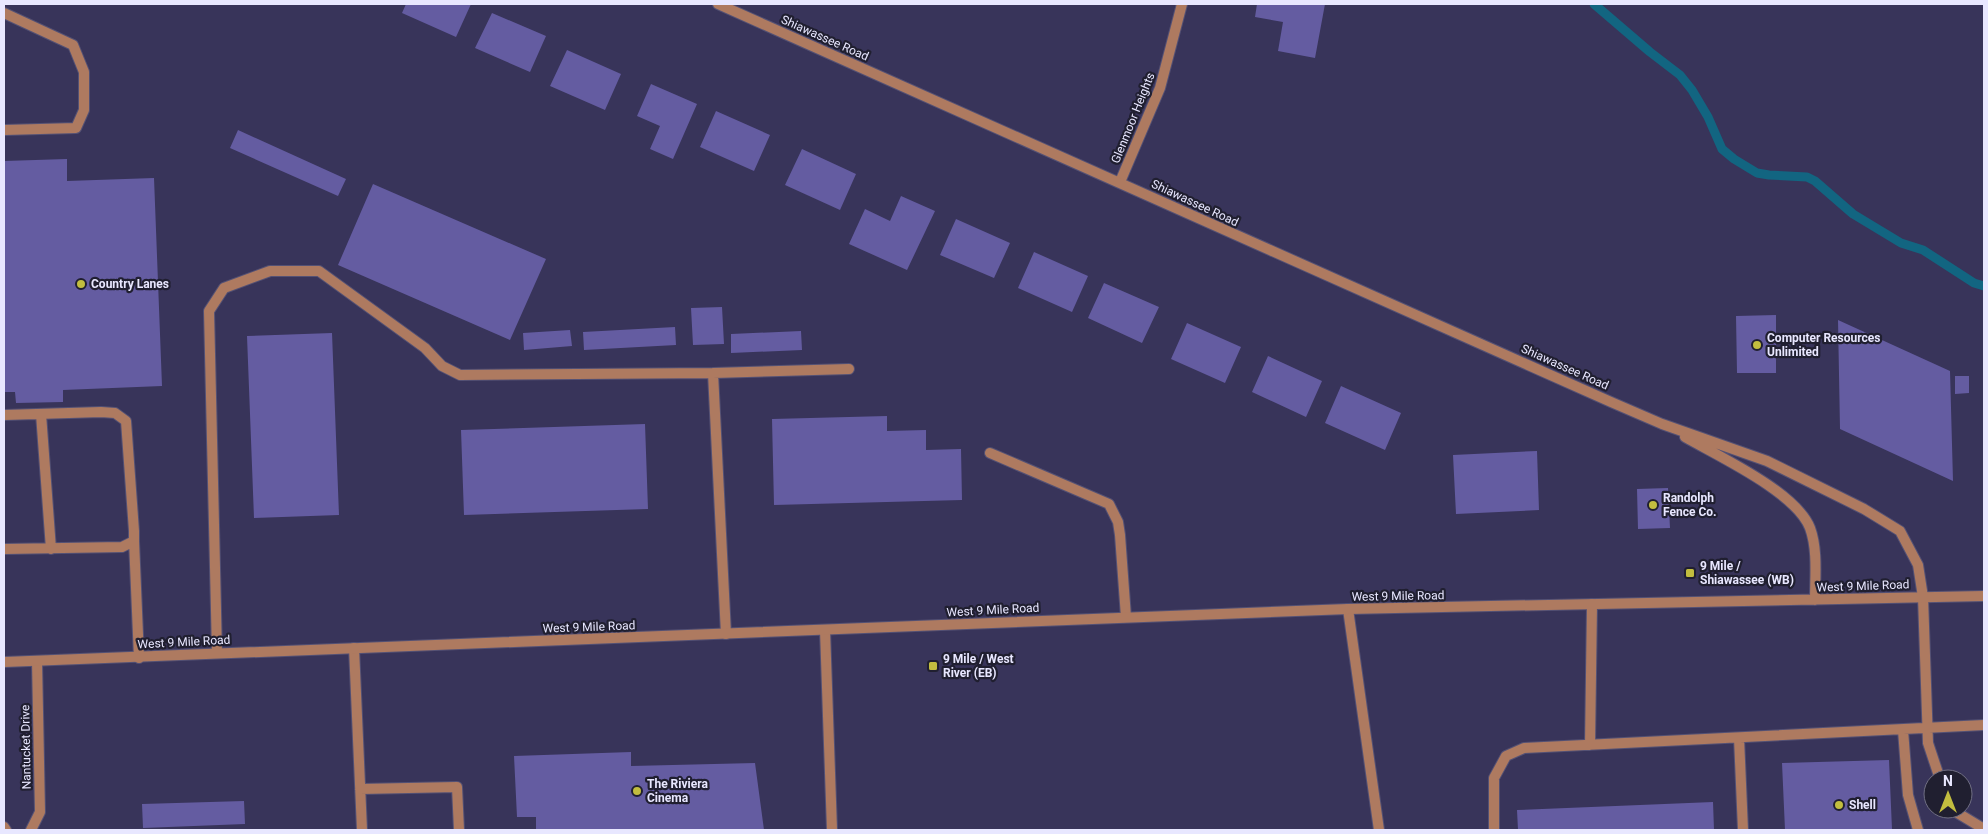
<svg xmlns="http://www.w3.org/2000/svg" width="1988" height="834" font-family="Roboto,sans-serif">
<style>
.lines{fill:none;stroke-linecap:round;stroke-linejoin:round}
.stream{stroke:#126581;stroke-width:9}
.building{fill:#645ca1}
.service-casing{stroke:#545174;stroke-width:12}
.minor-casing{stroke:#545174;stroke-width:12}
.tertiary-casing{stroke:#545174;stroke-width:12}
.service{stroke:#ae7a60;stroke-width:10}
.minor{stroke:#ae7a60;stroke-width:10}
.tertiary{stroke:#ae7a60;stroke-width:10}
.poi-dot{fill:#c2bd3f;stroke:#201f30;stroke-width:2}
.labels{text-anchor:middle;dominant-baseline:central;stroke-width:4.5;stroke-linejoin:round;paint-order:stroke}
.street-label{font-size:12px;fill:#e8e7ff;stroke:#201f30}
.poi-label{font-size:12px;font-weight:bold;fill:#e8e7ff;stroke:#201f30;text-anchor:start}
</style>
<rect width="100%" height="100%" fill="#38345a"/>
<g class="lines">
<!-- stream -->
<path class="stream" d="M 1594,4 L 1650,52 L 1680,75 L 1692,90 L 1708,117 L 1722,149 L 1734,159 L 1757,173 L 1769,175 L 1807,177 L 1815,181 L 1853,214 L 1901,243 L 1923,250 L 1974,283 L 1984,286"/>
</g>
<!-- building -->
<path class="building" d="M 406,4 L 471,4 L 456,37 L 402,13 Z
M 1257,4 L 1325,4 L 1315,58 L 1278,51 L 1283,22 L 1255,17 Z
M 492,13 L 546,36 L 530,72 L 475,48 Z
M 567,50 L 621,74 L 605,110 L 550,86 Z
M 651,84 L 697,104 L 673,159 L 650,149 L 660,126 L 637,116 Z
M 716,111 L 770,135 L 754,171 L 700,147 Z
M 238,130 L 346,179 L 338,196 L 230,148 Z
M 802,149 L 856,174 L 840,210 L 785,185 Z
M 67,159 L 67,181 L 154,178 L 162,386 L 63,390 L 63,402 L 16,403 L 15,392 L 4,392 L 4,161 Z
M 373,184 L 546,259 L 510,340 L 338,265 Z
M 901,196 L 935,211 L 907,270 L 849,244 L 865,209 L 890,221 Z
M 956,219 L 1010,243 L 994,278 L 940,255 Z
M 1034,252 L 1088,276 L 1072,312 L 1018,288 Z
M 1104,283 L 1159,307 L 1142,343 L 1088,318 Z
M 722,307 L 724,344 L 693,345 L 691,308 Z
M 1776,315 L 1776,373 L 1737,373 L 1736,316 Z
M 1838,320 L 1950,371 L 1953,481 L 1840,429 Z
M 1187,323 L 1241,347 L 1225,383 L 1171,359 Z
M 675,327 L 676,345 L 584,350 L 583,332 Z
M 570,330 L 572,346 L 524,350 L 523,333 Z
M 801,331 L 802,350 L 731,353 L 731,334 Z
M 332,333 L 339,515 L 254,518 L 247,336 Z
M 1268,356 L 1322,381 L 1306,417 L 1252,392 Z
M 1955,376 L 1969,376 L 1969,393 L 1955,394 Z
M 1341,386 L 1401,413 L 1385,450 L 1325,423 Z
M 887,416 L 887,431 L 926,430 L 926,450 L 961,449 L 962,500 L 774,505 L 772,419 Z
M 645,424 L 648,509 L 464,515 L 461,430 Z
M 1537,451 L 1539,510 L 1456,514 L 1453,455 Z
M 1668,488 L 1670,528 L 1638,529 L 1637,489 Z
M 631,752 L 631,766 L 755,763 L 764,830 L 536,830 L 536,817 L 517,817 L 514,756 Z
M 1889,760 L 1892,829 L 1785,830 L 1782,763 Z
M 244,801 L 245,824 L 143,828 L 142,804 Z
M 1713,802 L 1714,830 L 1518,830 L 1517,810 Z"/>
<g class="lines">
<!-- service casing -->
<g class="service-casing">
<path id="service" d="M 4,13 L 73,45 L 84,72 L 84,110 L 76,128 L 4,130
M 713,373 L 726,634
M 41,414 L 51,549
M 4,415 L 101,412 L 115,413 L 126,421 L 134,531 L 134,541 L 122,547 L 4,549
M 990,453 L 1109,504 L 1118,522 L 1120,535 L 1126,617
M 134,541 L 139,658
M 1923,597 L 1928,743 L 1940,779
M 1348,609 L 1379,830
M 825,630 L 832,830
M 354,648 L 362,830
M 217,653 L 209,311 L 224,288 L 270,271 L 319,271 L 425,348 L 442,366 L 460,375 L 713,373 L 849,369
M 1903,730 L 1908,795 L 1918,830
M 1739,738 L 1743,830
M 1590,745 L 1592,604
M 360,789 L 457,787 L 459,830
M 1951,809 L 1984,829
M 1494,830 L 1494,778 L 1506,756 L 1524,748 L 1984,725"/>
</g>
<!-- minor casing -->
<g class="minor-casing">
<path id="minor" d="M 1120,182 L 1160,88 L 1182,4
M 4,827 L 6,830
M 31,830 L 40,812 L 37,661"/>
</g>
<!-- tertiary casing -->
<g class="tertiary-casing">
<path id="tertiary" d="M 718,4 L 1611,402 L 1662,424 L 1767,461 L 1864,509 L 1900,531 L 1918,565 L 1923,597
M 1685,437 C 1718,456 1796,492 1810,528 C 1818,550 1815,577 1815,600
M 4,662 L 1348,609 L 1984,596"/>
</g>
<!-- service -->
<use href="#service" class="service"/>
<!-- minor -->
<use href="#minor" class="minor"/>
<!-- tertiary -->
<use href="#tertiary" class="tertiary"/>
</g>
<!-- markers -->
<g class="poi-dot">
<circle cx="81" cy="284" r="5"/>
<circle cx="1757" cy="345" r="5"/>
<circle cx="1653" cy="505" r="5"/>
<rect x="1685" y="568" width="10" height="10" rx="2.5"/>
<rect x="928" y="661" width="10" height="10" rx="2.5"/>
<circle cx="637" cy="791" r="5"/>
<circle cx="1839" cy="805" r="5"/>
</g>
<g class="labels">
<!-- street labels -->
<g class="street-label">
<text transform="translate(825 38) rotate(24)">Shiawassee Road</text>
<text transform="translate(1133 118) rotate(-68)">Glenmoor Heights</text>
<text transform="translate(1195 203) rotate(25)">Shiawassee Road</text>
<text transform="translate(1565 367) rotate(24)">Shiawassee Road</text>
<text transform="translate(1863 586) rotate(-2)">West 9 Mile Road</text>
<text transform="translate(1398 596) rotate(-1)">West 9 Mile Road</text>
<text transform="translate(993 610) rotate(-3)">West 9 Mile Road</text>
<text transform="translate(589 627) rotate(-2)">West 9 Mile Road</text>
<text transform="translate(184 642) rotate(-3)">West 9 Mile Road</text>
<text transform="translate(26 747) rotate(-91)">Nantucket Drive</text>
</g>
<!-- poi labels -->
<g class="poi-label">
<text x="91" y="284">Country Lanes</text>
<text x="1767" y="338">Computer Resources<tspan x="1767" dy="14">Unlimited</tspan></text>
<text x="1663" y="498">Randolph<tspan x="1663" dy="14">Fence Co.</tspan></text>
<text x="1700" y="566">9 Mile /<tspan x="1700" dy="14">Shiawassee (WB)</tspan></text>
<text x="943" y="659">9 Mile / West<tspan x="943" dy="14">River (EB)</tspan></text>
<text x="647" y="784">The Riviera<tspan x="647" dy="14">Cinema</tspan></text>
<text x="1849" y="805">Shell</text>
</g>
</g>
<!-- border -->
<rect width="1988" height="834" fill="none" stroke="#e8e7ff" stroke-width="10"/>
<!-- north arrow -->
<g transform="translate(1948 794)"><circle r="24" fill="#201f30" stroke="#706f83"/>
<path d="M0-4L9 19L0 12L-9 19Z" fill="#c2bd3f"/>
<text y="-8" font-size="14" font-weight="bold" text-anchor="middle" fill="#e8e7ff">N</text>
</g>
</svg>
